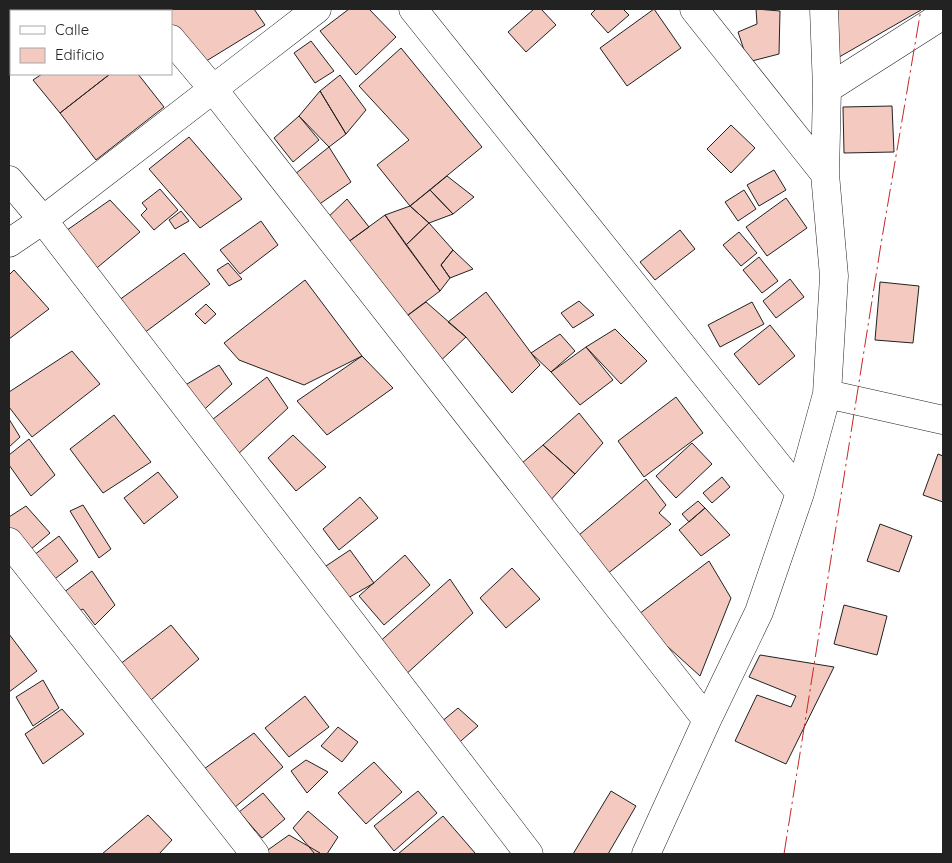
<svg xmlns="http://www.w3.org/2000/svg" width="952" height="863" font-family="Quicksand,sans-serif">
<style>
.building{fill:#f3c9c0;stroke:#222}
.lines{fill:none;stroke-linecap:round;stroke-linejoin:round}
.minor-casing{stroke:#222;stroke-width:29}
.minor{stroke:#fff;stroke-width:28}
.power{stroke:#c62828;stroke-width:1;stroke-dasharray:18 4 2.5 4;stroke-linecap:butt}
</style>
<rect width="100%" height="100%" fill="#fff"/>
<!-- building -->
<path class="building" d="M 9,9 L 58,9 L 55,11 L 11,11 L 11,45 L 9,47 Z
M 155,9 L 254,9 L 265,25 L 203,63 L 171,27 L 171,11 L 158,11 Z
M 349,9 L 369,9 L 396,37 L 356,75 L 320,31 Z
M 534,9 L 541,9 L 556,25 L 526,52 L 508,32 Z
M 596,9 L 623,9 L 629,15 L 608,33 L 591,14 Z
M 654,9 L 681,48 L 627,86 L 600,48 Z
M 756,9 L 780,11 L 779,54 L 748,62 L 738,32 L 757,24 Z
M 829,9 L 921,9 L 921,10 L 834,60 Z
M 311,41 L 334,71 L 315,83 L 294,53 Z
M 401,48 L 482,147 L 410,206 L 377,165 L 409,140 L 359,86 Z
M 42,74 L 110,74 L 60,113 L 33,80 Z
M 110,74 L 138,74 L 164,107 L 96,160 L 60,113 Z
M 340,75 L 366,110 L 346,134 L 320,91 Z
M 320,91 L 346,134 L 329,147 L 299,116 Z
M 892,106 L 894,152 L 844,153 L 843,107 Z
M 299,116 L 319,140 L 293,162 L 274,138 Z
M 731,125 L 755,148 L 731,173 L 707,149 Z
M 189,137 L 242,199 L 200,228 L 149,169 Z
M 329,147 L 351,182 L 314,208 L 290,178 Z
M 774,170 L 786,190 L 759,206 L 747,185 Z
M 447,176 L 474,197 L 453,214 L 430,190 Z
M 160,189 L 178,210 L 154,230 L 141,215 L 147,209 L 142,203 Z
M 430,190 L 453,214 L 429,223 L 410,206 Z
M 744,190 L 756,209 L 738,221 L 725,202 Z
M 786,198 L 807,228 L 767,256 L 746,227 Z
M 347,199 L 369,227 L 344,245 L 323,222 Z
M 110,200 L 140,232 L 92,272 L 60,235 Z
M 410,206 L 429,223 L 406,245 L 385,215 Z
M 181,211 L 189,221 L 175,229 L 169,220 Z
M 385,215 L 440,291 L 400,321 L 344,245 Z
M 261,221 L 278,245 L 240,274 L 220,250 Z
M 429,223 L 453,250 L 441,265 L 450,278 L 440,291 L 406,245 Z
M 680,230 L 695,249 L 655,280 L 640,262 Z
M 739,232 L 757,253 L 741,266 L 723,245 Z
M 453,250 L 473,269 L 450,278 L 441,265 Z
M 184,253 L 210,284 L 140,336 L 115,303 Z
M 759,257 L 778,281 L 762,293 L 743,270 Z
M 228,263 L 242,279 L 229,286 L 217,270 Z
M 14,270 L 49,309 L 9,339 L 9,275 Z
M 790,279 L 804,297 L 776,318 L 763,301 Z
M 305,280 L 362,356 L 304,385 L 239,360 L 224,343 Z
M 880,282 L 919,286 L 913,343 L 875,340 Z
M 486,292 L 540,365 L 512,393 L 466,337 L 448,322 Z
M 579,301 L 594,315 L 573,328 L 561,313 Z
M 426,302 L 466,337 L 436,365 L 400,321 Z
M 752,302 L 764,324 L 720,347 L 708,325 Z
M 206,304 L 216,314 L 205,324 L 195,314 Z
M 770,325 L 795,356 L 759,385 L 734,354 Z
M 615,329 L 647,361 L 621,384 L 586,347 Z
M 560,334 L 575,351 L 551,372 L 531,353 Z
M 586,347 L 613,380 L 580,405 L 551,372 Z
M 72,351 L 100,384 L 32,437 L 9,407 L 9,392 Z
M 362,356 L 393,388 L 327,435 L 297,401 Z
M 219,365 L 232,384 L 196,417 L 177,390 Z
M 267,377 L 288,408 L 237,455 L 208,423 Z
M 676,397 L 703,433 L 644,477 L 618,441 Z
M 579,413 L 603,443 L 575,474 L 543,445 Z
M 114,415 L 151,462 L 103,493 L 70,449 Z
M 9,419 L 20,437 L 9,447 Z
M 293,435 L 326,467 L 296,491 L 268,458 Z
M 29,439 L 55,475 L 31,496 L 9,465 L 9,455 Z
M 692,443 L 712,464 L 676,498 L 656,476 Z
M 543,445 L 575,474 L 545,506 L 514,470 Z
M 938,454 L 943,456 L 943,502 L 923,495 Z
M 158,472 L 178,497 L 144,524 L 124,498 Z
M 722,477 L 730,487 L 712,503 L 703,493 Z
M 646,479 L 666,505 L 659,513 L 671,524 L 602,578 L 573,540 Z
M 360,497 L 378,518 L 339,550 L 323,529 Z
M 698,501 L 705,508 L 689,522 L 682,514 Z
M 83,505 L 111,549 L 99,558 L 70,511 Z
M 26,506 L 50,533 L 10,567 L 9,566 L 9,517 Z
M 705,508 L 730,535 L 701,556 L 679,530 Z
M 880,524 L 912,536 L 899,572 L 867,561 Z
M 59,536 L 78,561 L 34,595 L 17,568 Z
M 350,550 L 374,583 L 341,602 L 320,570 Z
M 405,555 L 430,585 L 384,625 L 359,596 Z
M 709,561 L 731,598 L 700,676 L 635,617 Z
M 512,568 L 540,599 L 506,628 L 480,598 Z
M 92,571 L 115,605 L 95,625 L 83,609 L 71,615 L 59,596 Z
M 450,579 L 473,613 L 403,677 L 376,645 Z
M 844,605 L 887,616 L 877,655 L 834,644 Z
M 171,625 L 199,659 L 144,706 L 115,668 Z
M 9,634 L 37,671 L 9,692 Z
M 760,655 L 834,667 L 786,764 L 735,741 L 757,695 L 791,707 L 796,696 L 749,677 Z
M 43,680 L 59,708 L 33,726 L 16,697 Z
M 305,696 L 329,727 L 289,757 L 265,728 Z
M 458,708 L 478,726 L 454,747 L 435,727 Z
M 62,709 L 84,734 L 43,764 L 25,734 Z
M 338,727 L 358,742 L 342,762 L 321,746 Z
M 254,733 L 283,767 L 228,813 L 197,774 Z
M 306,760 L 328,772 L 307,793 L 291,771 Z
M 374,762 L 402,792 L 366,824 L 338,793 Z
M 418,791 L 437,813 L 394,851 L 374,826 Z
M 611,791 L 636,806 L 608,854 L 573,854 Z
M 263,793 L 285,819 L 262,838 L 239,812 Z
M 308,811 L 338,837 L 327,854 L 315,854 L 293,828 Z
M 148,815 L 172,840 L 159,854 L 102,854 Z
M 443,816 L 475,853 L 474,854 L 398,854 Z
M 289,835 L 320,853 L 318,854 L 266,854 L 265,852 Z"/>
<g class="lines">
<!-- minor casing -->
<g class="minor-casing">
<path id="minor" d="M 147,9 L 149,11
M 413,9 L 800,493
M 694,9 L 825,174
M 171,39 L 213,89 L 707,720
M 827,89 L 943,15
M 9,180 L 43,220 L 529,854
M 9,243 L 43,220 L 317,9
M 827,394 L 943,420
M 9,542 L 255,854
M 646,854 L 707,720 L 759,612 L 800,493 L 827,394 L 834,276 L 825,174 L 827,89 L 824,9"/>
</g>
<!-- minor -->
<use href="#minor" class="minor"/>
<!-- power -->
<path class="power" d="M 784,854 L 881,244 L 921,9"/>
</g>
<!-- border -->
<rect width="952" height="863" fill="none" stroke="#222222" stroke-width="20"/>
<!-- legend -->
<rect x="10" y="10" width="162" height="65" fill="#ffffff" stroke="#a7a7a7"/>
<rect x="20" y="26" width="25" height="8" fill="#ffffff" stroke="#a7a7a7"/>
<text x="55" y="35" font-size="15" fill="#222222">Calle</text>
<rect x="20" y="48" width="25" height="15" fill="#f3c9c0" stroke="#a7a7a7"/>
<text x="55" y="60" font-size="15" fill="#222222">Edificio</text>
</svg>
